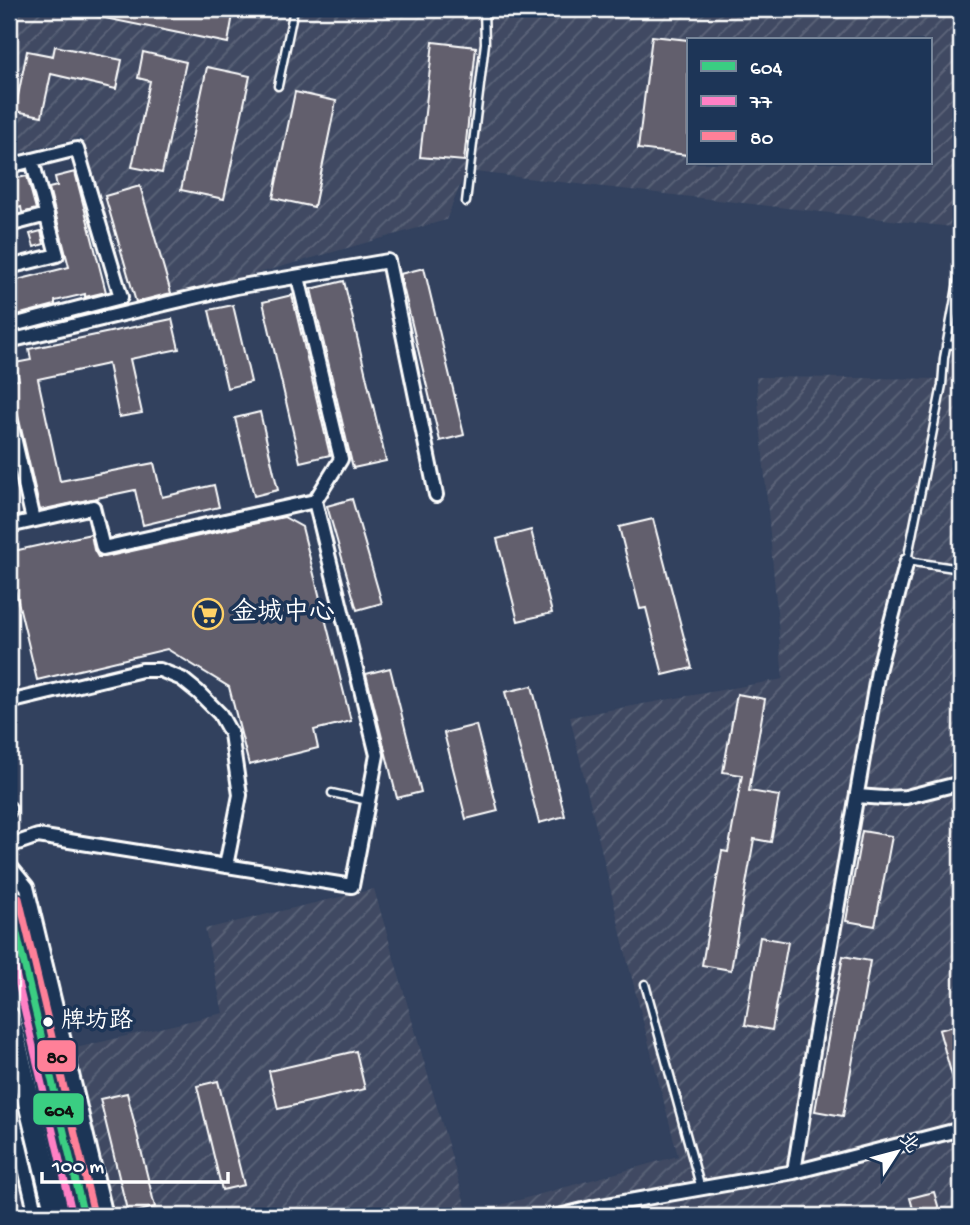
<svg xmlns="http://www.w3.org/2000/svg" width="970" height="1225" font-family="'Gochi Hand','LXGW WenKai TC',sans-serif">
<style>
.industrial{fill:url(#industrial-furrows);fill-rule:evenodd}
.building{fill:#625e6d;stroke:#fff;stroke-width:2}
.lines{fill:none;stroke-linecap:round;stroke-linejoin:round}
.lane-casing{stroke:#fff;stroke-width:11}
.street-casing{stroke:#fff;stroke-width:18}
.primary-casing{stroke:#fff;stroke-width:26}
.lane{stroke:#1d3557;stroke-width:6}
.street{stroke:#1d3557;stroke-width:12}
.primary{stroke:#1d3557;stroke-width:21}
.bus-1-casing{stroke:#1d3557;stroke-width:12}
.bus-2-casing{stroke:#1d3557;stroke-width:12}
.bus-3-casing{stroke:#1d3557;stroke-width:12}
.bus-1{stroke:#3ace82;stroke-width:7}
.bus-2{stroke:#ff80c5;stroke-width:7}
.bus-3{stroke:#ff8098;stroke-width:7}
.bus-dot{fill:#fff;stroke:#1d3557;stroke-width:2.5}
.labels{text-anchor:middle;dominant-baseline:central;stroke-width:7;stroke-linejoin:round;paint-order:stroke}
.bus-label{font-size:24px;fill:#fff;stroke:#1d3557;text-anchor:start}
.poi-label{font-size:26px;fill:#fff;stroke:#1d3557;text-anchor:start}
.line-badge{stroke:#1d3557;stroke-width:2.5}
.pale-badge-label{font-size:19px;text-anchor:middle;font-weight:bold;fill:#111}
</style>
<defs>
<pattern id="industrial-furrows" width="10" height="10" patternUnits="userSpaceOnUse" patternTransform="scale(1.75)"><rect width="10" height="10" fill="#404a62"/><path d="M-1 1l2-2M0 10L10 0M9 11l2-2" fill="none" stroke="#5d657a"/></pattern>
</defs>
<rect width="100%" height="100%" fill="#32415e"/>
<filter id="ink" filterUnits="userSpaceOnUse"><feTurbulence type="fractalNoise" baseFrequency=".0143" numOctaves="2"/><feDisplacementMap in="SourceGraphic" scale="14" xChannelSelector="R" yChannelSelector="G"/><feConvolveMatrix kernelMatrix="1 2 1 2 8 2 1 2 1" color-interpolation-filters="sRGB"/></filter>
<g filter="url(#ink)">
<!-- industrial -->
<path class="industrial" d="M 9,9 L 961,9 L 961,228 L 466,171 L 446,220 L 136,308 L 82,137 L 9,155 ZM 688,40 L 930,40 L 930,163 L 688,163 Z
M 961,283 L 961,1216 L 601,1216 L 596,1201 L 529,1216 L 113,1216 L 76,1048 L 223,1013 L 205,929 L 374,889 L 468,1214 L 678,1156 L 628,963 L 570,717 L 783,679 L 756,377 L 948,379 Z"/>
<!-- building -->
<path class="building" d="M 80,9 L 234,9 L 228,43 L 80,13 Z
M 652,36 L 688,40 L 688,155 L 638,149 Z
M 433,42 L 476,47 L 464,161 L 420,157 Z
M 55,46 L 122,60 L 116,89 L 51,74 L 42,116 L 15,111 L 27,51 L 53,56 Z
M 143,52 L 186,62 L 162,173 L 132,167 L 150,81 L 138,78 Z
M 207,67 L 250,76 L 224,199 L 181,190 Z
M 295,92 L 336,101 L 314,207 L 273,198 Z
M 75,172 L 106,292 L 85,297 L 85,294 L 55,301 L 55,305 L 9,317 L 9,282 L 69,267 L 49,188 L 57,186 L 55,177 Z
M 27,176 L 36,209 L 22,213 L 21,207 L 9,210 L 9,180 Z
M 140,186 L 171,293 L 136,302 L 105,196 Z
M 41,231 L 44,244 L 34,247 L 30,234 Z
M 424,268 L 464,435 L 440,441 L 400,274 Z
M 344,281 L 386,461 L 353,468 L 311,289 Z
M 292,295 L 330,455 L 300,462 L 263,302 Z
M 233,305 L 251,382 L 227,388 L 209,310 Z
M 172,319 L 179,349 L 130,359 L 142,413 L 119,417 L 108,364 L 38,379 L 60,481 L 154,463 L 162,497 L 214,485 L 219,507 L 143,525 L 135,490 L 40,510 L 10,381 L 19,380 L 15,363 L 31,360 L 29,349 Z
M 260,412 L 278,490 L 254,496 L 235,418 Z
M 352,499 L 382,603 L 357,610 L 327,506 Z
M 284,517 L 302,527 L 351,721 L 314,730 L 318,748 L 249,765 L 229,687 L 167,649 L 37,680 L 9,564 L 9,552 L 91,534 L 94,550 L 98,557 L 105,557 Z
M 653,519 L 692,668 L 663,675 L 646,608 L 640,609 L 619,527 Z
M 531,530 L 552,613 L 518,621 L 497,539 Z
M 390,668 L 421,792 L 397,798 L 366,674 Z
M 532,686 L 565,816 L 539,823 L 505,692 Z
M 737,694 L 765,699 L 749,791 L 779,796 L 771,842 L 754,839 L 731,970 L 702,965 L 722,851 L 728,852 L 742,775 L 723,772 Z
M 476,725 L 498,811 L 466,819 L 444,733 Z
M 862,831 L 892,836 L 875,926 L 846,921 Z
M 760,937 L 788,942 L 772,1030 L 745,1025 Z
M 843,956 L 870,961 L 843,1116 L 815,1111 Z
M 961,1024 L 961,1097 L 958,1097 L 939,1030 Z
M 356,1051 L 365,1089 L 278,1109 L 269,1071 Z
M 218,1081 L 244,1185 L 222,1190 L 197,1086 Z
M 127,1093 L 155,1207 L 128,1214 L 100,1099 Z
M 934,1192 L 941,1216 L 915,1216 L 910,1198 Z"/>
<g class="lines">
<!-- lane casing -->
<g class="lane-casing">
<path id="lane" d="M 278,86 L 294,9
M 466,202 L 485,43 L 484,9
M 961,266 L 944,358 L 942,385 L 907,561 L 961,569
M 946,345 L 961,344
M 332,793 L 368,801
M 645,984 L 701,1189"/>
</g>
<!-- street casing -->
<g class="street-casing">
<path id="street" d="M 9,166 L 77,149 L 121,297 L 9,326
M 9,225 L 47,215
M 9,267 L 57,255 L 32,160
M 9,341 L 236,287 L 388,261 L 436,495
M 9,415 L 33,520
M 9,526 L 93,507 L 103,548 L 315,501 L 341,459 L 298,277
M 9,702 L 142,670 L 160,670 L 182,679 L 198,692 L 220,714 L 231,734 L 240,795 L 226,866
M 857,796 L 884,798 L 906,797 L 961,783
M 9,808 L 9,811
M 9,846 L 38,836 L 352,886 L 377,755 L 315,501
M 9,865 L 27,887 L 106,1216
M 9,1098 L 36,1216
M 794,1172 L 815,1038 L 878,671 L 907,561
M 559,1216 L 595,1207 L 794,1172 L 961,1129"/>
</g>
<!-- primary casing -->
<g class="primary-casing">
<path id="primary" d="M 9,900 L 84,1216
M 9,1018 L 57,1216"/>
</g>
<!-- lane -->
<use href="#lane" class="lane"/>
<!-- street -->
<use href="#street" class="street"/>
<!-- primary -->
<use href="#primary" class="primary"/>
<!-- bus-1 casing -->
<g class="bus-1-casing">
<path id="bus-1" d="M 9,900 L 84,1216"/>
</g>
<!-- bus-2 casing -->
<g class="bus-2-casing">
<path id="bus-2" d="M 9,944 L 73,1216"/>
</g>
<!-- bus-3 casing -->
<g class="bus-3-casing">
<path id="bus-3" d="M 19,898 L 94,1214"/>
</g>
<!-- bus-1 -->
<use href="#bus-1" class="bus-1"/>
<!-- bus-2 -->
<use href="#bus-2" class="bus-2"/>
<!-- bus-3 -->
<use href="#bus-3" class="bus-3"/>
</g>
</g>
<!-- icons -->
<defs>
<g id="supermarket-ring" transform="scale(1.575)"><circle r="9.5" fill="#1d3557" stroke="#ffd166" stroke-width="1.5"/><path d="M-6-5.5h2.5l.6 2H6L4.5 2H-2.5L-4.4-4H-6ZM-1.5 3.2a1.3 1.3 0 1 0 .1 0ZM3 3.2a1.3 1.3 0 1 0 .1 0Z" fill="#ffd166"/></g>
</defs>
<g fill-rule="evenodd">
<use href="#supermarket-ring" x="208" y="614"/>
</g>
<!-- markers -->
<circle class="bus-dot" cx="48" cy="1022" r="6"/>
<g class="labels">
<!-- bus labels -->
<g class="bus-label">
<text x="61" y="1022">牌坊路</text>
</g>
<!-- poi labels -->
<g class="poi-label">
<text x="231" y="614">金城中心</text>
</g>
</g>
<g class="line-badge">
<rect x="36" y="1039" width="41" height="34" rx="7" fill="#ff8098"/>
<rect x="32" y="1092" width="53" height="34" rx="7" fill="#3ace82"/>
</g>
<g class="pale-badge-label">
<text x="57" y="1063">80</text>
<text x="59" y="1116">604</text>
</g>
<!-- margin -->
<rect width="970" height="1225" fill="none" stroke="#1d3557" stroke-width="35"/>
<rect x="18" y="18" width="935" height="1190" fill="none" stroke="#fff" stroke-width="2.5" filter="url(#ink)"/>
<!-- legend -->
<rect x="687" y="38" width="245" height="126" fill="#1d3557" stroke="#77869a" stroke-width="2"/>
<rect x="701" y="61" width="35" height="10" fill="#3ace82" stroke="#77869a" stroke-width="2"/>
<text x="750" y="74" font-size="21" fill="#ffffff">604</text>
<rect x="701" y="96" width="35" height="10" fill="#ff80c5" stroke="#77869a" stroke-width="2"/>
<text x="750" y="108" font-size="21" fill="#ffffff">77</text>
<rect x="701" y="131" width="35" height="10" fill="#ff8098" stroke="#77869a" stroke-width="2"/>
<text x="750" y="144" font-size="21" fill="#ffffff">80</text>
<!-- north arrow -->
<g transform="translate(897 1152) rotate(54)" stroke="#1d3557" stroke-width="5" paint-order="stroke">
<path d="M0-5L12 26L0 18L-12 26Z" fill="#ffffff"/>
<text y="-10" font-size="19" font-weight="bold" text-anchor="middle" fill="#ffffff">北</text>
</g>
<!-- scale -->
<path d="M42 1172v10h186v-10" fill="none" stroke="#ffffff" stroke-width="3.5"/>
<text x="52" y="1172" font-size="21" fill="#ffffff" stroke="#1d3557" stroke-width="5" paint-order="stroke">100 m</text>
</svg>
